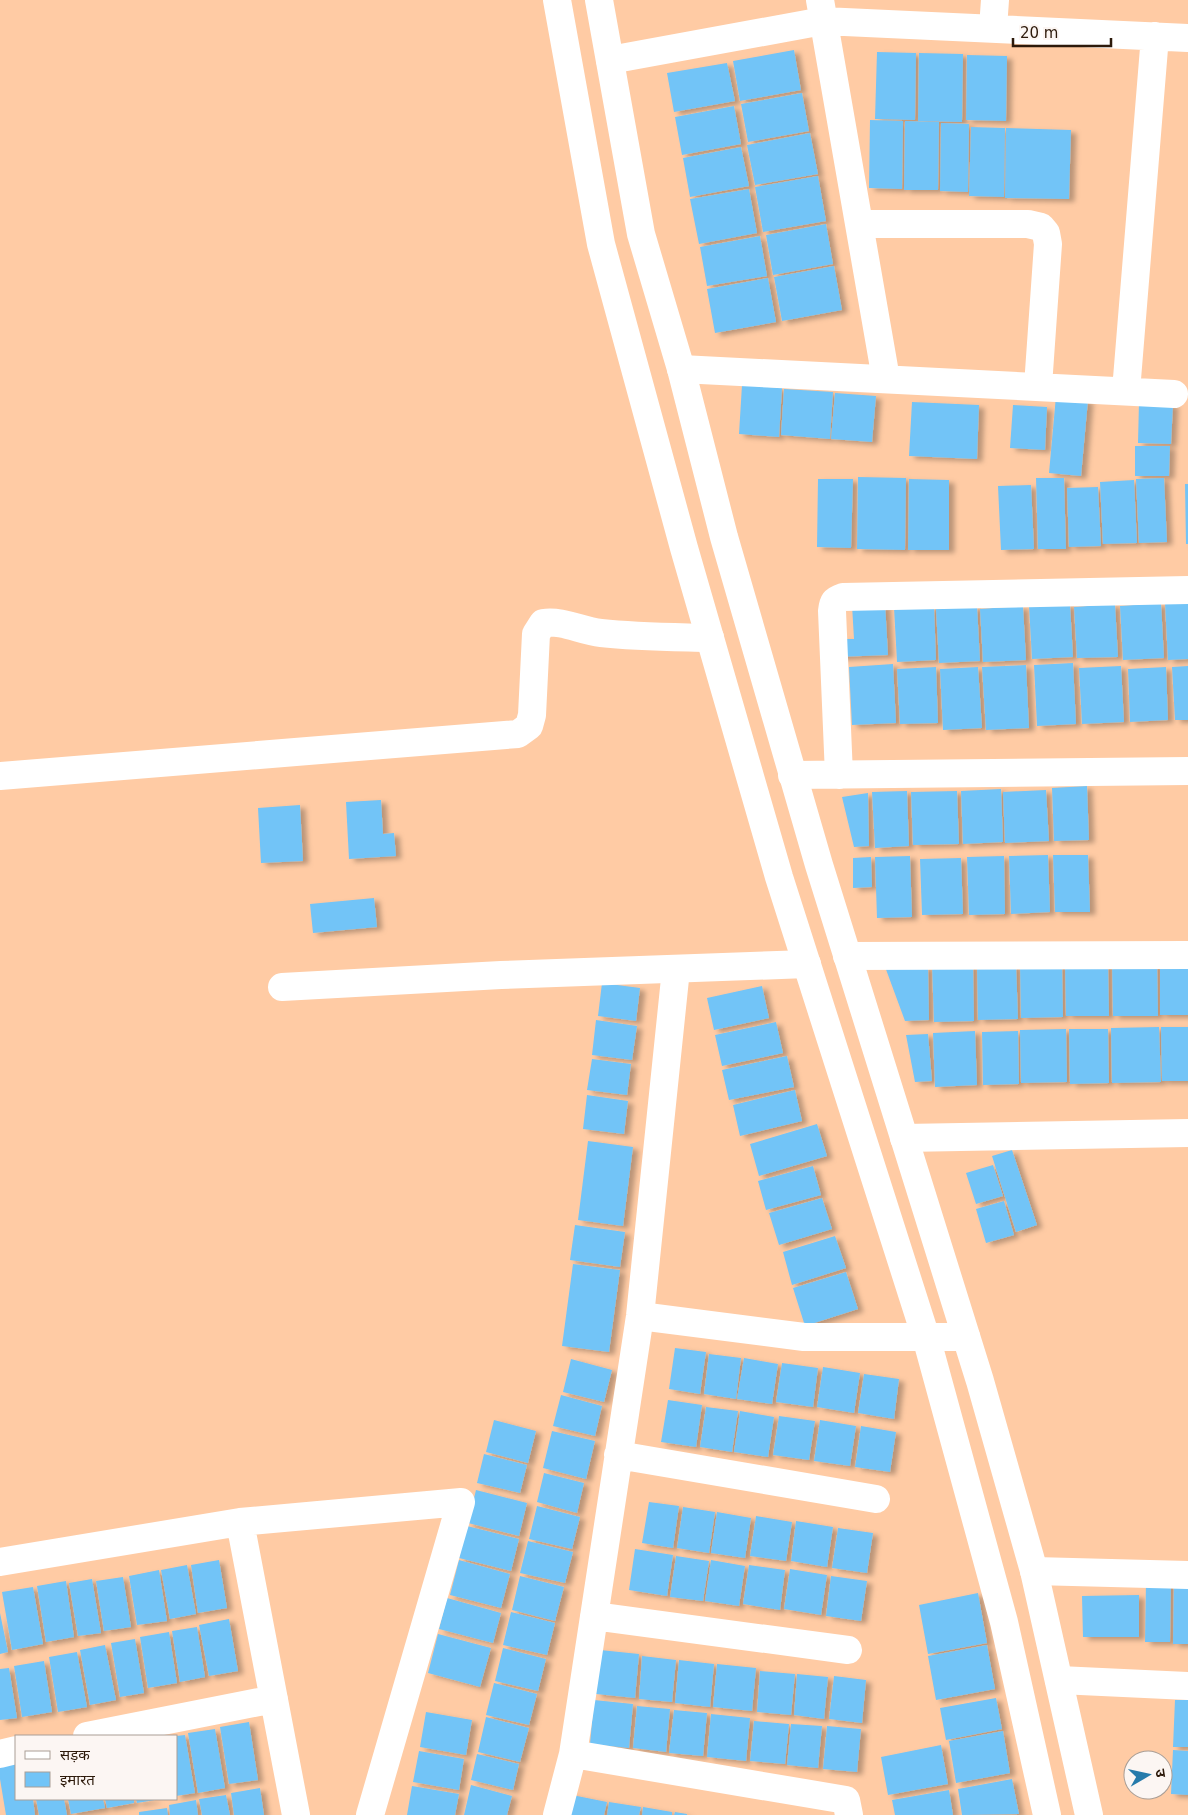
<svg xmlns="http://www.w3.org/2000/svg" width="1188" height="1815" font-family="'DejaVu Sans','Noto Sans Devanagari',sans-serif">
<style>
.building{fill:#72c4f7;filter:url(#shadow)}
.lines{fill:none;stroke-linecap:round;stroke-linejoin:round}
.street{stroke:#fff;stroke-width:28}
.secondary{stroke:#fff;stroke-width:28}
</style>
<defs>
<filter id="shadow"><feDropShadow dx="5.5" dy="3" stdDeviation="2.5" flood-color="#0004"/></filter>
</defs>
<rect width="100%" height="100%" fill="#ffcba4"/>
<!-- building -->
<path class="building" d="M 794,50 L 801,90 L 740,101 L 733,61 Z
M 877,52 L 916,53 L 915,120 L 875,119 Z
M 919,53 L 963,54 L 962,122 L 918,121 Z
M 967,55 L 1007,56 L 1006,121 L 966,120 Z
M 727,63 L 735,101 L 674,112 L 667,73 Z
M 802,93 L 809,131 L 748,142 L 741,104 Z
M 734,106 L 741,144 L 682,155 L 675,117 Z
M 870,120 L 903,121 L 902,189 L 869,188 Z
M 905,121 L 939,122 L 938,190 L 904,190 Z
M 941,123 L 969,124 L 968,192 L 940,191 Z
M 971,127 L 1005,128 L 1004,197 L 969,196 Z
M 1006,128 L 1071,130 L 1069,199 L 1005,198 Z
M 810,133 L 818,174 L 755,185 L 747,145 Z
M 741,147 L 749,186 L 690,197 L 683,158 Z
M 818,176 L 826,221 L 763,232 L 755,187 Z
M 749,189 L 757,233 L 699,244 L 690,199 Z
M 826,224 L 833,264 L 773,275 L 766,235 Z
M 760,236 L 767,276 L 707,286 L 700,247 Z
M 834,266 L 842,310 L 782,321 L 774,277 Z
M 768,278 L 776,322 L 715,333 L 707,289 Z
M 742,385 L 782,388 L 779,437 L 739,434 Z
M 784,389 L 833,392 L 830,439 L 781,435 Z
M 835,393 L 876,396 L 872,442 L 831,439 Z
M 1056,396 L 1088,400 L 1081,476 L 1049,473 Z
M 912,402 L 979,405 L 977,459 L 909,456 Z
M 1139,402 L 1173,404 L 1171,444 L 1138,443 Z
M 1013,405 L 1047,407 L 1045,450 L 1010,448 Z
M 1135,446 L 1170,446 L 1169,476 L 1135,476 Z
M 858,477 L 906,478 L 905,550 L 857,549 Z
M 1036,478 L 1064,478 L 1066,549 L 1038,549 Z
M 1164,478 L 1167,542 L 1139,543 L 1136,479 Z
M 818,479 L 853,479 L 851,548 L 817,547 Z
M 909,479 L 949,480 L 949,550 L 908,550 Z
M 1134,480 L 1137,543 L 1103,544 L 1100,482 Z
M 1185,484 L 1188,484 L 1188,544 L 1186,544 Z
M 1031,485 L 1034,549 L 1001,550 L 998,486 Z
M 1098,487 L 1101,546 L 1069,547 L 1067,488 Z
M 1188,602 L 1188,659 L 1168,660 L 1165,603 Z
M 885,603 L 888,655 L 836,657 L 836,639 L 854,639 L 852,605 Z
M 1161,603 L 1164,658 L 1123,660 L 1120,606 Z
M 1070,604 L 1073,657 L 1032,659 L 1029,606 Z
M 1115,604 L 1118,657 L 1077,658 L 1074,607 Z
M 934,606 L 936,660 L 897,662 L 894,608 Z
M 977,606 L 980,661 L 939,663 L 936,609 Z
M 1023,606 L 1026,660 L 983,662 L 980,609 Z
M 1073,663 L 1076,724 L 1037,726 L 1034,665 Z
M 893,664 L 896,723 L 852,725 L 849,667 Z
M 1026,665 L 1029,728 L 986,730 L 982,667 Z
M 1121,666 L 1124,722 L 1082,724 L 1079,668 Z
M 1188,666 L 1188,720 L 1175,720 L 1172,667 Z
M 936,667 L 938,723 L 900,724 L 897,669 Z
M 978,667 L 982,728 L 943,730 L 940,669 Z
M 1166,667 L 1168,720 L 1130,722 L 1128,669 Z
M 1087,786 L 1089,840 L 1054,841 L 1052,788 Z
M 1001,789 L 1003,842 L 963,844 L 961,791 Z
M 1046,790 L 1049,841 L 1005,843 L 1003,792 Z
M 907,791 L 909,846 L 875,848 L 872,792 Z
M 957,791 L 959,844 L 913,845 L 911,792 Z
M 868,793 L 869,846 L 854,847 L 842,797 Z
M 381,800 L 383,834 L 394,833 L 396,856 L 349,859 L 346,802 Z
M 300,805 L 303,861 L 261,863 L 258,808 Z
M 1048,855 L 1050,912 L 1011,914 L 1009,856 Z
M 1053,855 L 1088,855 L 1090,912 L 1055,912 Z
M 910,856 L 912,917 L 877,918 L 875,857 Z
M 1004,856 L 1005,914 L 969,915 L 967,857 Z
M 871,857 L 872,887 L 853,888 L 853,858 Z
M 961,858 L 963,914 L 922,915 L 920,859 Z
M 374,898 L 377,927 L 313,933 L 310,904 Z
M 1112,961 L 1157,961 L 1158,1016 L 1113,1016 Z
M 1108,962 L 1109,1016 L 1066,1016 L 1065,963 Z
M 1160,962 L 1188,962 L 1188,1015 L 1160,1015 Z
M 973,963 L 974,1021 L 934,1022 L 932,964 Z
M 1062,963 L 1063,1017 L 1021,1018 L 1020,964 Z
M 884,964 L 928,966 L 929,1020 L 905,1021 Z
M 1016,964 L 1018,1019 L 978,1020 L 977,965 Z
M 602,983 L 640,988 L 636,1021 L 598,1016 Z
M 762,986 L 769,1018 L 714,1030 L 707,998 Z
M 596,1020 L 637,1026 L 632,1060 L 592,1055 Z
M 776,1022 L 783,1053 L 722,1066 L 715,1035 Z
M 1159,1027 L 1161,1082 L 1112,1083 L 1111,1028 Z
M 1161,1027 L 1188,1027 L 1188,1081 L 1162,1081 Z
M 1066,1029 L 1067,1082 L 1021,1083 L 1020,1030 Z
M 1069,1029 L 1108,1029 L 1109,1083 L 1070,1084 Z
M 975,1031 L 977,1085 L 935,1087 L 933,1033 Z
M 1018,1031 L 1019,1084 L 983,1085 L 982,1032 Z
M 928,1034 L 932,1081 L 915,1082 L 906,1035 Z
M 787,1056 L 794,1087 L 729,1100 L 722,1070 Z
M 592,1059 L 631,1064 L 627,1095 L 587,1090 Z
M 795,1090 L 802,1121 L 740,1136 L 733,1105 Z
M 587,1095 L 628,1101 L 624,1134 L 583,1129 Z
M 817,1124 L 827,1156 L 759,1176 L 750,1144 Z
M 588,1141 L 633,1147 L 623,1226 L 578,1220 Z
M 1012,1150 L 1037,1225 L 1016,1232 L 992,1156 Z
M 993,1165 L 1003,1196 L 976,1204 L 966,1173 Z
M 813,1166 L 821,1195 L 766,1210 L 758,1181 Z
M 822,1198 L 832,1229 L 779,1245 L 769,1213 Z
M 1004,1201 L 1014,1235 L 986,1243 L 976,1209 Z
M 575,1225 L 625,1232 L 620,1267 L 570,1260 Z
M 835,1236 L 846,1268 L 792,1285 L 783,1252 Z
M 573,1264 L 620,1270 L 609,1352 L 562,1346 Z
M 846,1272 L 858,1309 L 805,1326 L 793,1288 Z
M 675,1348 L 706,1352 L 700,1394 L 669,1389 Z
M 709,1354 L 741,1358 L 736,1399 L 704,1394 Z
M 744,1358 L 778,1364 L 772,1404 L 737,1399 Z
M 571,1359 L 612,1370 L 604,1402 L 563,1392 Z
M 782,1363 L 818,1368 L 813,1407 L 776,1402 Z
M 823,1367 L 860,1373 L 854,1413 L 817,1407 Z
M 864,1374 L 899,1379 L 894,1419 L 858,1413 Z
M 561,1395 L 602,1406 L 595,1436 L 553,1426 Z
M 668,1400 L 702,1405 L 696,1447 L 661,1442 Z
M 706,1407 L 738,1411 L 732,1452 L 700,1447 Z
M 740,1411 L 774,1417 L 768,1457 L 734,1452 Z
M 779,1416 L 815,1421 L 809,1460 L 773,1455 Z
M 494,1420 L 536,1431 L 528,1463 L 486,1452 Z
M 820,1420 L 856,1426 L 850,1466 L 814,1461 Z
M 861,1426 L 896,1432 L 890,1472 L 855,1467 Z
M 552,1431 L 595,1441 L 586,1479 L 543,1468 Z
M 484,1454 L 527,1465 L 520,1493 L 477,1483 Z
M 544,1473 L 584,1483 L 577,1513 L 537,1502 Z
M 476,1490 L 527,1503 L 519,1536 L 468,1523 Z
M 649,1502 L 679,1506 L 673,1548 L 642,1543 Z
M 537,1506 L 580,1517 L 572,1549 L 529,1539 Z
M 683,1507 L 715,1512 L 709,1553 L 677,1548 Z
M 717,1512 L 751,1518 L 745,1558 L 711,1553 Z
M 756,1516 L 792,1522 L 786,1561 L 750,1556 Z
M 796,1521 L 833,1527 L 827,1567 L 791,1561 Z
M 467,1526 L 519,1539 L 511,1571 L 459,1558 Z
M 838,1528 L 873,1533 L 867,1573 L 832,1568 Z
M 528,1541 L 573,1552 L 565,1583 L 520,1573 Z
M 635,1549 L 673,1555 L 667,1596 L 629,1590 Z
M 676,1556 L 709,1561 L 703,1601 L 670,1597 Z
M 219,1560 L 227,1608 L 198,1613 L 191,1565 Z
M 459,1560 L 510,1574 L 501,1608 L 450,1595 Z
M 711,1560 L 745,1566 L 739,1606 L 705,1601 Z
M 187,1565 L 196,1614 L 170,1619 L 161,1570 Z
M 749,1565 L 785,1570 L 780,1610 L 743,1604 Z
M 790,1569 L 827,1575 L 821,1615 L 784,1609 Z
M 159,1570 L 167,1621 L 137,1625 L 129,1576 Z
M 520,1576 L 564,1587 L 555,1621 L 512,1610 Z
M 831,1576 L 867,1581 L 861,1621 L 826,1616 Z
M 123,1577 L 131,1627 L 104,1631 L 96,1581 Z
M 92,1579 L 101,1633 L 78,1636 L 69,1583 Z
M 66,1581 L 74,1637 L 46,1642 L 37,1586 Z
M 1146,1581 L 1171,1581 L 1170,1642 L 1145,1642 Z
M 1174,1581 L 1188,1581 L 1188,1644 L 1173,1644 Z
M 33,1587 L 43,1644 L 12,1650 L 2,1592 Z
M 978,1593 L 987,1643 L 928,1654 L 919,1605 Z
M 1139,1595 L 1139,1637 L 1083,1637 L 1082,1596 Z
M 447,1598 L 501,1613 L 493,1643 L 439,1629 Z
M 511,1612 L 555,1623 L 547,1655 L 503,1645 Z
M 0,1613 L 8,1652 L 0,1654 Z
M 229,1619 L 238,1671 L 209,1676 L 199,1625 Z
M 197,1627 L 205,1677 L 180,1682 L 172,1631 Z
M 169,1632 L 177,1683 L 148,1688 L 140,1637 Z
M 438,1634 L 491,1648 L 480,1687 L 428,1673 Z
M 135,1639 L 144,1693 L 120,1697 L 111,1643 Z
M 105,1645 L 116,1700 L 90,1705 L 80,1650 Z
M 987,1645 L 995,1689 L 936,1700 L 928,1656 Z
M 503,1648 L 546,1659 L 538,1691 L 495,1681 Z
M 600,1650 L 639,1654 L 635,1698 L 596,1694 Z
M 77,1652 L 87,1707 L 58,1712 L 49,1657 Z
M 642,1656 L 676,1660 L 672,1702 L 639,1699 Z
M 679,1660 L 714,1664 L 710,1707 L 675,1703 Z
M 44,1661 L 52,1712 L 22,1717 L 14,1666 Z
M 717,1664 L 756,1668 L 752,1711 L 713,1707 Z
M 9,1668 L 17,1718 L 0,1720 L 0,1669 Z
M 760,1671 L 795,1674 L 791,1715 L 757,1712 Z
M 797,1674 L 828,1677 L 824,1719 L 794,1715 Z
M 834,1676 L 866,1680 L 862,1723 L 829,1719 Z
M 494,1683 L 537,1694 L 529,1725 L 486,1715 Z
M 996,1698 L 1002,1729 L 946,1740 L 940,1708 Z
M 594,1700 L 633,1704 L 629,1748 L 590,1744 Z
M 1175,1700 L 1188,1700 L 1188,1747 L 1173,1747 Z
M 637,1706 L 670,1709 L 666,1752 L 633,1748 Z
M 674,1710 L 707,1713 L 703,1756 L 669,1753 Z
M 426,1712 L 472,1720 L 466,1755 L 420,1747 Z
M 711,1714 L 750,1718 L 746,1761 L 707,1757 Z
M 486,1717 L 529,1728 L 520,1762 L 478,1752 Z
M 754,1721 L 789,1724 L 785,1764 L 750,1761 Z
M 249,1722 L 258,1780 L 229,1784 L 220,1727 Z
M 791,1724 L 822,1726 L 818,1768 L 787,1765 Z
M 827,1726 L 861,1729 L 857,1772 L 823,1769 Z
M 215,1729 L 225,1788 L 198,1793 L 188,1733 Z
M 1003,1731 L 1010,1773 L 956,1783 L 949,1741 Z
M 185,1735 L 195,1793 L 176,1796 L 176,1736 Z
M 941,1745 L 948,1784 L 888,1795 L 881,1757 Z
M 1173,1750 L 1188,1751 L 1188,1795 L 1171,1794 Z
M 419,1751 L 464,1759 L 459,1790 L 413,1782 Z
M 477,1754 L 519,1764 L 513,1790 L 471,1780 Z
M 16,1764 L 16,1799 L 33,1799 L 35,1815 L 6,1815 L 0,1779 L 0,1767 Z
M 1012,1779 L 1019,1814 L 962,1815 L 958,1789 Z
M 471,1785 L 512,1796 L 507,1815 L 464,1815 Z
M 412,1786 L 459,1794 L 455,1815 L 407,1815 Z
M 260,1788 L 264,1815 L 234,1815 L 231,1793 Z
M 949,1790 L 953,1815 L 895,1815 L 892,1800 Z
M 567,1794 L 607,1802 L 604,1815 L 563,1815 Z
M 226,1795 L 230,1815 L 202,1815 L 199,1799 Z
M 36,1799 L 64,1799 L 67,1815 L 39,1815 Z
M 68,1799 L 103,1799 L 105,1808 L 71,1814 Z
M 105,1799 L 134,1799 L 134,1803 L 107,1808 Z
M 136,1799 L 155,1799 L 155,1800 L 137,1803 Z
M 196,1800 L 198,1815 L 170,1815 L 169,1805 Z
M 609,1802 L 641,1807 L 639,1815 L 607,1815 Z
M 643,1807 L 672,1812 L 672,1815 L 642,1815 Z
M 167,1808 L 168,1815 L 139,1815 L 139,1812 Z
M 675,1812 L 687,1814 L 687,1815 L 674,1815 Z"/>
<g class="lines">
<!-- street -->
<path class="street" d="M 820,0 L 886,379
M 993,28 L 995,0
M 610,60 L 823,21 L 1188,38
M 860,224 L 1028,224 L 1041,227 L 1046,233 L 1048,244 L 1038,386
M 681,369 L 1174,394
M 1126,391 L 1155,36
M 792,775 L 1188,771
M 839,775 L 832,611 C 833,602 834,600 843,597 L 1188,590
M 0,776 L 518,734 L 529,726 L 532,715 L 536,634 L 543,623 C 563,620 581,631 601,633 C 637,637 673,637 710,638
M 847,956 L 1188,955
M 282,987 L 501,975 L 807,964
M 904,1138 L 1188,1133
M 640,1316 L 804,1337 L 966,1337
M 618,1455 L 876,1499
M 240,1522 L 296,1815
M 0,1562 L 240,1522 L 461,1502 L 370,1815
M 1034,1571 L 1188,1575
M 594,1616 L 848,1650
M 1059,1680 L 1188,1686
M 87,1736 L 274,1699
M 0,1754 L 16,1750
M 573,1754 L 846,1800 L 849,1815
M 557,1815 L 573,1754 L 640,1316 L 676,969"/>
<!-- secondary -->
<path class="secondary" d="M 557,0 L 601,244 L 684,548 L 779,877 L 928,1344 L 1004,1622 L 1047,1815
M 599,0 L 641,234 L 681,369 L 724,537 L 819,865 L 980,1381 L 1034,1571 L 1089,1815"/>
</g>
<!-- legend -->
<rect x="15" y="1735" width="162" height="65" fill="#fcf6f3" stroke="#a99e96"/>
<rect x="25" y="1751" width="25" height="8" fill="#ffffff" stroke="#a99e96"/>
<text x="60" y="1760" font-size="15" fill="#2d1a0b">सड़क</text>
<rect x="25" y="1772" width="25" height="15" fill="#72c4f7" stroke="#a99e96"/>
<text x="60" y="1785" font-size="15" fill="#2d1a0b">इमारत</text>
<!-- north arrow -->
<g transform="translate(1148 1775) rotate(81)"><circle r="24" fill="#fcf6f3" stroke="#a99e96"/>
<path d="M0-4L9 19L0 12L-9 19Z" fill="#267bab"/>
<text y="-8" font-size="14" font-weight="bold" text-anchor="middle" fill="#2d1a0b">उ</text>
</g>
<!-- scale -->
<path d="M1013 38v8h98v-8" fill="none" stroke="#2d1a0b" stroke-width="2.5"/>
<text x="1020" y="38" font-size="15" fill="#2d1a0b" stroke="#fcf6f3" stroke-width="4" paint-order="stroke">20 m</text>
</svg>
